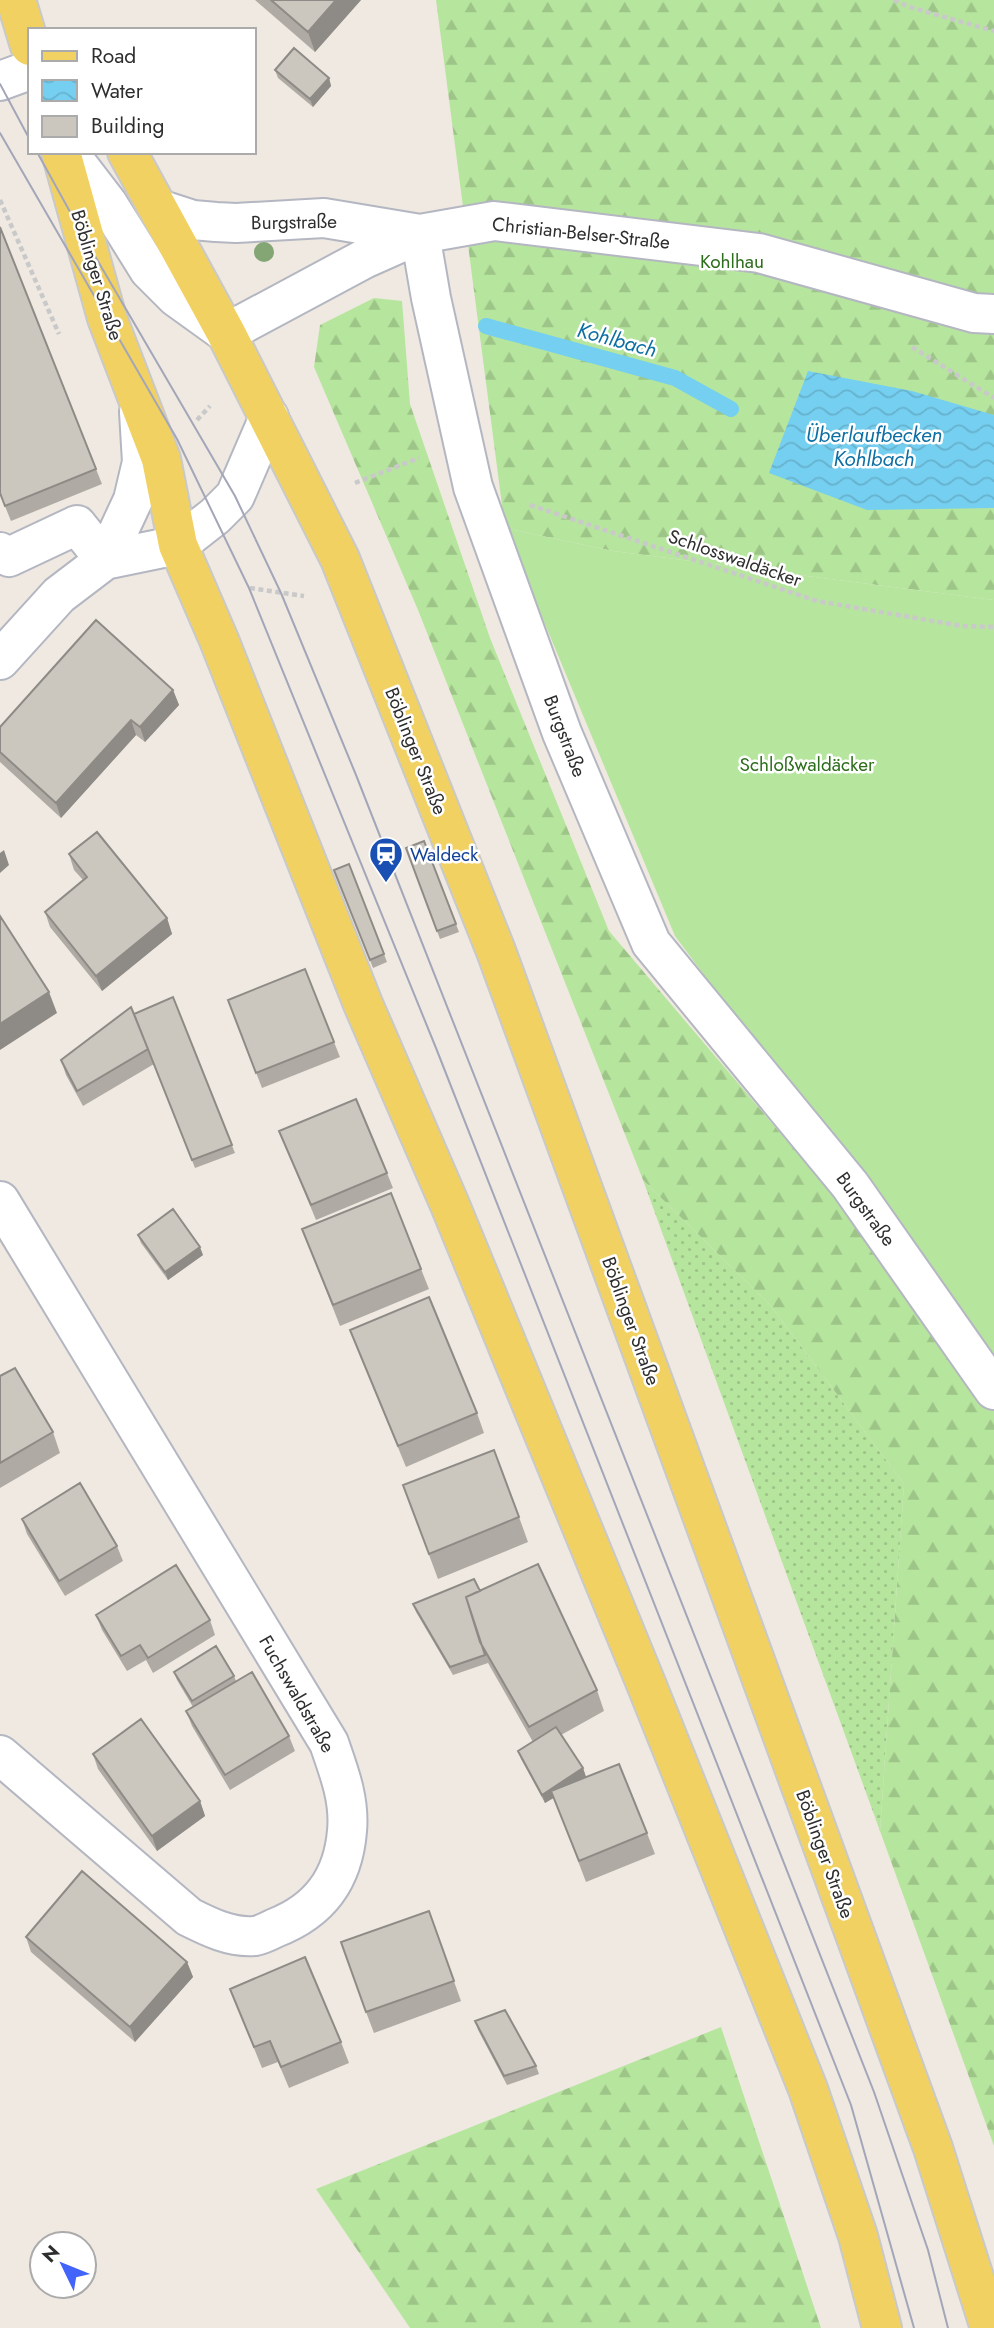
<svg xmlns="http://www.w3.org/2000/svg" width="994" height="2328" font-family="Jost,sans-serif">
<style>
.grass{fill:url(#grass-dots)}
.forest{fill:url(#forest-firs)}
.garden{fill:#b6e59e}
.water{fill:url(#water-waves)}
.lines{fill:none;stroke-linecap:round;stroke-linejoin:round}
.stream{stroke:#75cff0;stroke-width:16}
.minor-casing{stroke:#b4b7c1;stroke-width:42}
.major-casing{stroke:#c9c9c9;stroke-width:42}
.path{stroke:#c9c9c9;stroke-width:4.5;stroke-dasharray:5 3.5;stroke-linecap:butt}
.minor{stroke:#fff;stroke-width:38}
.major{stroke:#f2d163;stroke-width:38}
.tram{stroke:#a3a6b8;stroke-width:2}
.tree{fill:#84a574}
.wall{fill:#afaba4}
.shaded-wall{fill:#8e8b86}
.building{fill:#cbc7bf;stroke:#8e8b86;stroke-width:2}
.labels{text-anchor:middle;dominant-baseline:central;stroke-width:5;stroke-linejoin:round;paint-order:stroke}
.street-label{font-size:19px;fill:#2e2e2e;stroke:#fff}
.park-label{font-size:19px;fill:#2c6e1b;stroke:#fff}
.transit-label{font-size:19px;fill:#164399;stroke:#fff;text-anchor:start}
.water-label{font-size:21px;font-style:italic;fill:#0d6fa3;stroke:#fff}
</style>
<defs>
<pattern id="grass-dots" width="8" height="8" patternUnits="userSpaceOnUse" patternTransform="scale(1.75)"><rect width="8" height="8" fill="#b6e59e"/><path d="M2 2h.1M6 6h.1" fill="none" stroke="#9dc588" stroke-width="1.8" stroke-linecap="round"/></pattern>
<pattern id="forest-firs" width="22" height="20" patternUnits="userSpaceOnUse" patternTransform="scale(1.75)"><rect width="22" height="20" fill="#b6e59e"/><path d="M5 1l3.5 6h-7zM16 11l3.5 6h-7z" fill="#9dc588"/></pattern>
<pattern id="water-waves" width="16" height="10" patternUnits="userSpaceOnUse" patternTransform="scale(1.75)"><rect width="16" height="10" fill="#75cff0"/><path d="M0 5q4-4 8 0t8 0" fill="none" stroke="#66b2ce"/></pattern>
</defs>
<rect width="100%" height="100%" fill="#efe9e1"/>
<!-- grass -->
<path class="grass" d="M 643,1180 L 771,1306 L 904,1484 L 880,1831 Z"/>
<!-- forest -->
<path class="forest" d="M 436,0 L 994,0 L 994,600 L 613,551 L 505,528 Z
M 374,298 L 402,301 L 410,404 L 490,638 L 609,931 L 837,1200 L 994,1402 L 994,2146 L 880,1831 L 904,1484 L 771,1306 L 643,1180 L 418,610 L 314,367 L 320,325 Z
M 721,2027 L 821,2328 L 410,2328 L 316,2189 Z"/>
<!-- garden -->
<path class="garden" d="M 505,528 L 613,551 L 994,600 L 994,1363 L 675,936 Z"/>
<!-- water -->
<path class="water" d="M 808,371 L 912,391 L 994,415 L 994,508 L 867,510 L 769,473 Z"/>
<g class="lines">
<!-- stream -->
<path class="stream" d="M 486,326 L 675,378 L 731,409"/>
<!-- minor casing -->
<g class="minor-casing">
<path id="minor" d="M 0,81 L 30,70
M 68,152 L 108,204 L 149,270 L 176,297 L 226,333 L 364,259 L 420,234 L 494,221 L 759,253 L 974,313 L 994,314
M 159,209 L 193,220 L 216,222 L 236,223 L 324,218 L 420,234
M 420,234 L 431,298 L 473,487 L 562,733 L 651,943 L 850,1185 L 994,1390
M 0,552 L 9,557 L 77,525 L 105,560
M 105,560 L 133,500 L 142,462 L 139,412
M 0,660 L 59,595 L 105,560 L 178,545 L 215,516 L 235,496 L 269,417
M 0,1201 L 329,1743 C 339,1772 350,1800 347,1831 C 343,1879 319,1911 275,1928 C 269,1931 261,1935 255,1936 C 231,1938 209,1927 189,1917 L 0,1755"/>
</g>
<!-- major casing -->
<g class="major-casing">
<path id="major" d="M 16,0 L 30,46
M 61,152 L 107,318 L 161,459 L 178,545 L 219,640 L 363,1004 L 450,1205 L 647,1686 L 808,2089 L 858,2236 L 882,2328
M 127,152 L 226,333 L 340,559 L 496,951 L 933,2148 L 990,2328"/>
</g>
<!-- path -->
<path class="path" d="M 894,0 L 909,7 L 994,31
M 0,200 L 59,334
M 912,347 L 994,398
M 197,420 L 210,406
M 355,483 L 419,458
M 530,505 L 817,601 L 962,626 L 994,627
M 250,588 L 304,596"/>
<!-- minor -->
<use href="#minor" class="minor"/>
<!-- major -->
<use href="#major" class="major"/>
<!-- tram -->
<path class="tram" d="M 0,84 L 30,140
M 0,133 L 177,439 L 249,588 L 436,1048 L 851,2105 L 914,2328
M 37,152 L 85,239 L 235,496 L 281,593 L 356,775 L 874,2092 L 928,2250 L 948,2328"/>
</g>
<!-- trees -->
<circle class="tree" cx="264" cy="252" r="10"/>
<!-- wall -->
<path class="wall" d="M 255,0 L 361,0 L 315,52 Z
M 275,70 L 329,78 L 331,86 L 313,107 L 278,78 Z
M 96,469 L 102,484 L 11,521 L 0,494 Z
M 173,690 L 179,705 L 145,742 L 136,735 L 61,818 L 0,762 L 0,727 Z
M 424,841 L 459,932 L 440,939 L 406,848 Z
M 69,854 L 167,918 L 172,934 L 102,991 L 50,927 L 45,912 L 83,880 L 74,870 Z
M 349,864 L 387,962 L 373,968 L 334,870 Z
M 173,997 L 235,1153 L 195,1168 L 154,1064 L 83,1106 L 66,1075 L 61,1060 L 134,1014 Z
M 228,1000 L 334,1042 L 340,1057 L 262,1088 Z
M 279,1131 L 387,1173 L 393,1188 L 316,1220 Z
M 302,1229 L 421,1269 L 429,1289 L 340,1326 Z
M 138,1235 L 203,1255 L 168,1280 L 141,1243 Z
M 350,1330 L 477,1413 L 484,1433 L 406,1467 Z
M 0,1376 L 53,1432 L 60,1453 L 0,1488 Z
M 403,1485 L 519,1517 L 528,1542 L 438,1579 Z
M 22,1519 L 117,1546 L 123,1561 L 65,1596 L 27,1534 Z
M 480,1591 L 597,1690 L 604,1711 L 561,1735 L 583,1768 L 586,1777 L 647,1833 L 655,1854 L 586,1882 L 554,1798 L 545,1803 L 521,1759 L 518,1751 L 533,1742 L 488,1663 L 453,1675 L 416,1612 L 413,1604 Z
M 96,1615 L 210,1620 L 215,1635 L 153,1673 L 146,1660 L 127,1671 L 102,1630 Z
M 174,1672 L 234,1676 L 236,1681 L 289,1736 L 295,1751 L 230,1790 L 192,1726 L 186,1711 L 193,1707 L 177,1680 Z
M 93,1754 L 200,1801 L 205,1816 L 157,1851 L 98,1769 Z
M 429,1911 L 461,2001 L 374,2033 L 366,2012 Z
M 26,1937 L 187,1962 L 193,1977 L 135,2042 L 31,1952 Z
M 230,1989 L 341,2042 L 349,2063 L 289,2088 L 278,2062 L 262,2068 Z
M 475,2021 L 536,2066 L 539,2074 L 507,2085 L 478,2030 Z"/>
<!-- shaded-wall -->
<path class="shaded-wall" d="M 336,0 L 361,0 L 315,52 L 308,32 Z
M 329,78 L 331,86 L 313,107 L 310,99 Z
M 173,690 L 179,705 L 145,742 L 140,727 Z
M 131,720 L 136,735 L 61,818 L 56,803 Z
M 4,850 L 9,865 L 0,873 L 0,853 Z
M 167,918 L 172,934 L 102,991 L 96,976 Z
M 49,992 L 57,1013 L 0,1050 L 0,1024 Z
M 200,1247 L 203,1255 L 168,1280 L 165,1272 Z
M 583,1768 L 586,1777 L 545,1803 L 542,1795 Z
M 200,1801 L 205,1816 L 157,1851 L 152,1836 Z
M 187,1962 L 193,1977 L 135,2042 L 130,2027 Z"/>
<!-- building -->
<path class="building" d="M 271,0 L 336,0 L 308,32 Z
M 294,48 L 329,78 L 310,99 L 275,70 Z
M 0,227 L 96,469 L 5,506 L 0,493 Z
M 96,620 L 173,690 L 140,727 L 131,720 L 56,803 L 0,752 L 0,727 Z
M 97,832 L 167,918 L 96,976 L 45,912 L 87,877 L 69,854 Z
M 424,841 L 456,924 L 437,931 L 406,848 Z
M 349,864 L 384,954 L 370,960 L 334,870 Z
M 0,916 L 49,992 L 0,1024 Z
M 305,969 L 334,1042 L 256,1073 L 228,1000 Z
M 173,997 L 232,1145 L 192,1160 L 134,1014 Z
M 131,1007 L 148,1049 L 77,1091 L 61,1060 Z
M 356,1099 L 387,1173 L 311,1205 L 279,1131 Z
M 391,1193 L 421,1269 L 333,1305 L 302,1229 Z
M 173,1209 L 200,1247 L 165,1272 L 138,1235 Z
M 429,1297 L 477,1413 L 398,1446 L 350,1330 Z
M 15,1368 L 53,1432 L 0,1463 L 0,1376 Z
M 494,1450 L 519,1517 L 429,1554 L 403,1485 Z
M 80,1483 L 117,1546 L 59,1581 L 22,1519 Z
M 538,1564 L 597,1690 L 529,1727 L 480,1642 L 466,1597 Z
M 176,1565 L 210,1620 L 148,1658 L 140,1645 L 121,1656 L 96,1615 Z
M 474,1579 L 480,1591 L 466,1597 L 485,1655 L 450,1667 L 413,1604 Z
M 216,1646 L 234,1676 L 192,1701 L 174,1672 Z
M 252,1672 L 289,1736 L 225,1775 L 186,1711 Z
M 141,1719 L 200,1801 L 152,1836 L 93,1754 Z
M 556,1727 L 583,1768 L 542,1795 L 518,1751 Z
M 619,1764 L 647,1833 L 579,1861 L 551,1791 Z
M 82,1871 L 187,1962 L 130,2027 L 26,1937 Z
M 429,1911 L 454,1981 L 366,2012 L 341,1942 Z
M 305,1957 L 341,2042 L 281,2067 L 270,2041 L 254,2047 L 230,1989 Z
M 505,2010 L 536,2066 L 504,2076 L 475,2021 Z"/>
<!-- icons -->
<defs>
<g id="station-pin" transform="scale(1.75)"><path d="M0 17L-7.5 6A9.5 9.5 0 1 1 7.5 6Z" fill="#1a4fb4" stroke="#fff"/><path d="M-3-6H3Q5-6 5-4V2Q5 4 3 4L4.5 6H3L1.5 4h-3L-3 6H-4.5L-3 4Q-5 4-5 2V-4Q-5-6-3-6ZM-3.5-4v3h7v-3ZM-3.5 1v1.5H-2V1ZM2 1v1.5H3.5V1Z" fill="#fff"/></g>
</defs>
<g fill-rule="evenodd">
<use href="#station-pin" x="386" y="854"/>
</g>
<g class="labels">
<!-- street labels -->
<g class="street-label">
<text transform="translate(294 222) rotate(-1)">Burgstraße</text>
<text transform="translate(581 233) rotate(6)">Christian-Belser-Straße</text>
<text transform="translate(97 275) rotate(73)">Böblinger Straße</text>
<text transform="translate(735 558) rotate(19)">Schlosswaldäcker</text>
<text transform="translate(565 736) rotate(69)">Burgstraße</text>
<text transform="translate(416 751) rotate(68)">Böblinger Straße</text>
<text transform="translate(866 1209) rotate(54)">Burgstraße</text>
<text transform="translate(631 1321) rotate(70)">Böblinger Straße</text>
<text transform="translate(297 1694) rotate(60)">Fuchswaldstraße</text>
<text transform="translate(825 1854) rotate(70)">Böblinger Straße</text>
</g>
<!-- park labels -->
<g class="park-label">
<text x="732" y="261">Kohlhau</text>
<text x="807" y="764">Schloßwaldäcker</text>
</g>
<!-- transit labels -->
<g class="transit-label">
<text x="410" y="854">Waldeck</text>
</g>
<!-- water labels -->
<g class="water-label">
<text transform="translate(617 340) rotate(15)">Kohlbach</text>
<text x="874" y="435">Überlaufbecken<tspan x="874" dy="24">Kohlbach</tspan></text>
</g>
</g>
<!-- legend -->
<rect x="28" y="28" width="228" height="126" fill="#ffffff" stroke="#ababab" stroke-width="2"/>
<rect x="42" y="51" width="35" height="10" fill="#f2d163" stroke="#ababab" stroke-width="2"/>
<text x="91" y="63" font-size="21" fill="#2e2e2e">Road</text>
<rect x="42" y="80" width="35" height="21" fill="url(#water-waves)" stroke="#ababab" stroke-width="2"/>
<text x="91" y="98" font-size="21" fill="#2e2e2e">Water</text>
<rect x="42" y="116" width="35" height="21" fill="#cbc7bf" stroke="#ababab" stroke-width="2"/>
<text x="91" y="133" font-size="21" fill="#2e2e2e">Building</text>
<!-- north arrow -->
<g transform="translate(63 2265) rotate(313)"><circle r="33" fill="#ffffff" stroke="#ababab" stroke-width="2"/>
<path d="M0-5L12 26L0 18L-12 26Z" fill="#4264fb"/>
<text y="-10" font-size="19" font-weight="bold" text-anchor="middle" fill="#2e2e2e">N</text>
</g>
</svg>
